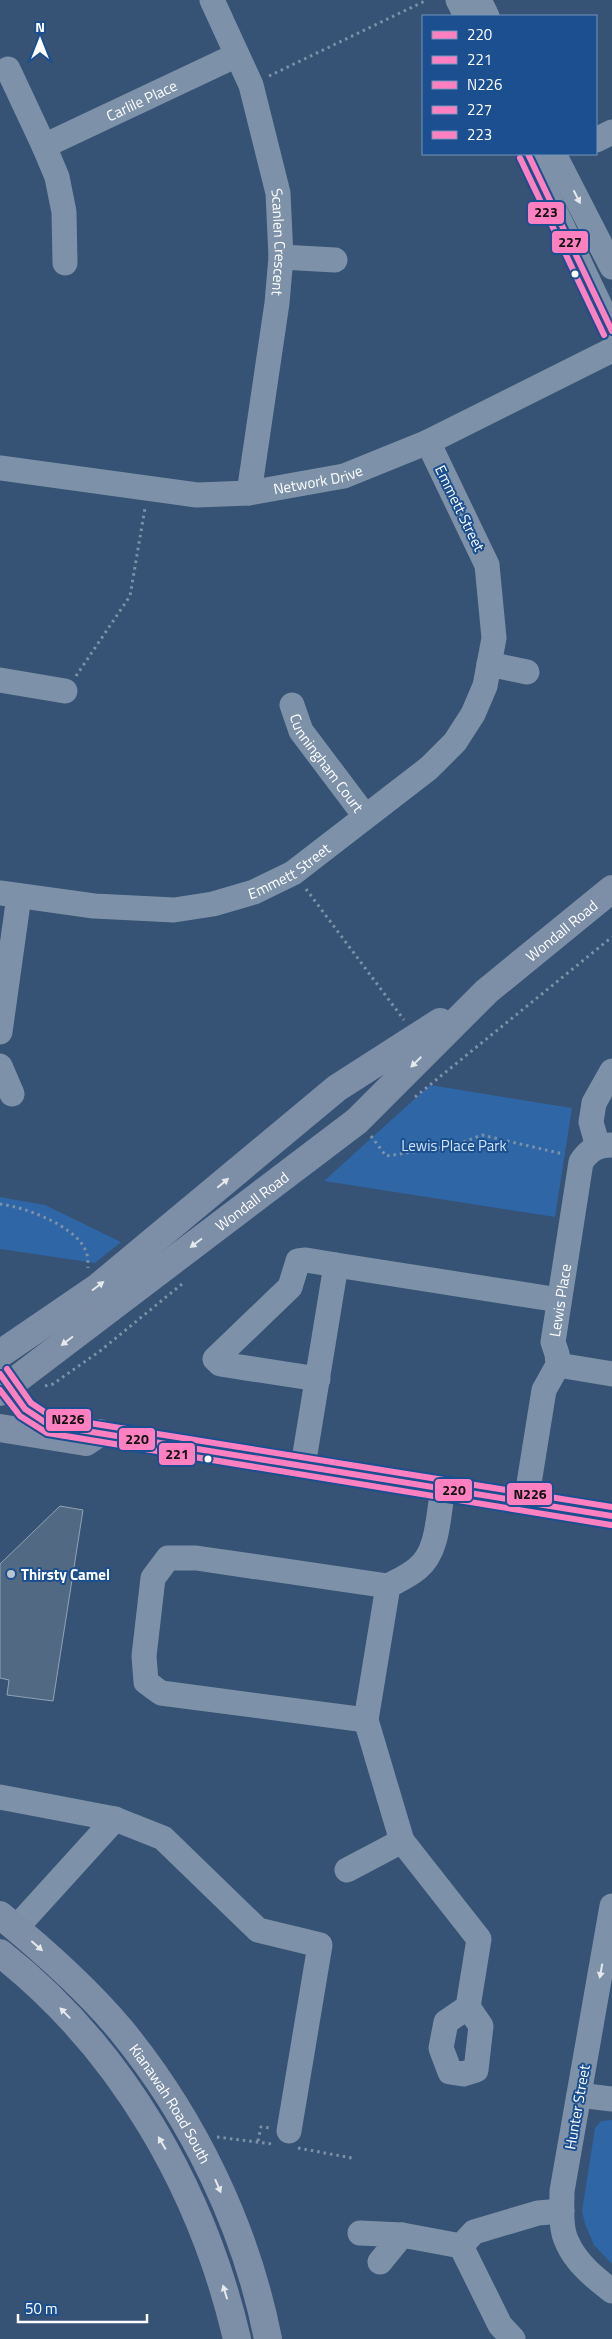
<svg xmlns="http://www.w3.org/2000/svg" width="612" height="2339" font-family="'Titillium Web',sans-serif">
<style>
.green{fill:#2f66a5}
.building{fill:#526984;stroke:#92a2b6}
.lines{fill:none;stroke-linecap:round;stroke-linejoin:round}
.path{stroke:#7d92a8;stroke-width:3;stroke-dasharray:2.5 4;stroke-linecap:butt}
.minor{stroke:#7d92a8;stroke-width:25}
.major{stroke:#7d8ea7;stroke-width:28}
.bus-1-casing{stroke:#1b4f8f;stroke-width:10}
.bus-2-casing{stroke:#1b4f8f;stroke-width:10}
.bus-3-casing{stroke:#1b4f8f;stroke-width:10}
.bus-4-casing{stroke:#1b4f8f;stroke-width:10}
.bus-5-casing{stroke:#1b4f8f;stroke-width:10}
.bus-1{stroke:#ff80c0;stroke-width:6}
.bus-2{stroke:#ff80c0;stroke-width:6}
.bus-3{stroke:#ff80c0;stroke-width:6}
.bus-4{stroke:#ff80c0;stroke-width:6}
.bus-5{stroke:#ff80c0;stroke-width:6}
.oneway{fill:#e5e9ee}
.oneway2{fill:#e5e8ed}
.bus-dot{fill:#fff;stroke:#1b4f8f;stroke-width:2}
.poi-dot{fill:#b9c2ce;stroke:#1b4f8f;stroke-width:2}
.labels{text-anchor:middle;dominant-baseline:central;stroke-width:4;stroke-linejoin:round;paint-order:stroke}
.street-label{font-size:15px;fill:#fff;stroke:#1b4f8f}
.park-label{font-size:15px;fill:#cfe3fa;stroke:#1b4f8f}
.poi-label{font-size:15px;font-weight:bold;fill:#fff;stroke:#1b4f8f;text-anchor:start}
.line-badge{stroke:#1b4f8f;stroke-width:2}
.pale-badge-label{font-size:14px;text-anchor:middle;font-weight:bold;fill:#111}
</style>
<rect width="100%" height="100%" fill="#365274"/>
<!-- green -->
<path class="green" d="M 430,1085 L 572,1108 L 555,1217 L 324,1181 Z
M 0,1197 L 45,1205 L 121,1242 L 95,1263 L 0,1249 Z
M 612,2120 L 612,2264 L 594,2245 L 585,2224 L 582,2211 L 595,2128 L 601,2121 Z"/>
<!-- building -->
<path class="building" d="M 60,1506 L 83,1510 L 53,1701 L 7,1695 L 9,1680 L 0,1678 L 0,1564 Z"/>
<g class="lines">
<!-- path -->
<path class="path" d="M 269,76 L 427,0
M 76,676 L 130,596 L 145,508
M 306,889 L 404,1020
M 415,1097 L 612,937
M 371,1136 L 386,1156 L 453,1146 L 482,1135 L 563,1154
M 0,1204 C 25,1207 73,1225 85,1249 C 88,1254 88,1263 88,1268
M 45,1386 L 53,1384 L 100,1351 L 182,1284
M 217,2137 L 272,2144
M 258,2141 L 261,2127 L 270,2128
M 298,2148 L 352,2158"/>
<!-- minor -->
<g class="minor">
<path id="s1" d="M 212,0 L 251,85 L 278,193 L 281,257 L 277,303 L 249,493"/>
<path d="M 458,0 L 466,16"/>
<path d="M 479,0 L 487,16"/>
<path d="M 8,69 L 44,146"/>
<path d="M 596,140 L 612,132"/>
<path d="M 528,154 L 612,331"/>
<path d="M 554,154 L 612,267"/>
<path d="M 281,257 L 335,260"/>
<path id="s2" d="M 65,263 L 64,212 L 57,177 L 44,146 L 237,55"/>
<path id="s3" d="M 0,468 L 197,495 L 249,493 L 344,476 L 428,442 L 612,350"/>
<path d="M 489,664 L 527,672"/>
<path d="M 0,680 L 65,691"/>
<path id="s4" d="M 292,705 L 301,731 L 365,816"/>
<path id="s5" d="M 0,893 L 94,906 L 174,910 L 213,904 L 254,892 L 293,873 L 429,768 L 455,742 L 473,714 L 485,686 L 494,638 L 487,565 L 428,442"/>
<path d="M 0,1032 L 19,896"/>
<path d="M 0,1066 L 12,1094"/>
<path d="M 598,1147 L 591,1122 L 594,1103 L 612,1071"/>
<path d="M 558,1365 L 612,1374"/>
<path d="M 0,1374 C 16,1398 21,1412 49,1425 L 612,1516"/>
<path d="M 318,1379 L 220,1364 L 215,1359 L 290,1287 L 298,1261 L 306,1260 L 336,1265"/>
<path d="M 303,1466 L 336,1265 L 559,1300"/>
<path d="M 443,1489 C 438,1514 439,1551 418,1568 C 409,1576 397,1581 388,1586 L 366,1720 L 402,1841 L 479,1939 L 468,2007 L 481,2026 L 476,2070 L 463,2074 L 450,2072 L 441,2048 L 446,2022 L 468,2007"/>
<path id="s6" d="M 526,1502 L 544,1390 L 558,1365 L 557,1354 L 553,1342 L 581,1162 C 589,1150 597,1145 612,1145"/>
<path d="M 366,1720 L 161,1693 L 146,1682 L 144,1656 L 153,1578 L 168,1558 L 196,1558 L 388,1586"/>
<path d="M 0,1797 L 115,1819 L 163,1838 L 258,1930 L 320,1945 L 289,2131"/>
<path d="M 347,1870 L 402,1841"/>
<path d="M 612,1906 L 562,2191 C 562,2207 560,2228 567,2242 C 576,2263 595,2278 612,2291"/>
<path d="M 16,1928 L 115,1819"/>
<path d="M 579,2095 L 612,2099"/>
<path d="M 360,2233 L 402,2235 L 380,2262"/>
<path d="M 402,2235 L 461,2246 L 474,2232 L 538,2213 L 562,2211"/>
<path d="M 461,2246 L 500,2325 L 513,2339"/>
</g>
<!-- major -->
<g class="major">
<path d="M 0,1354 L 98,1287 L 337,1088 L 440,1022"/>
<path id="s7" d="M 0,1392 L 357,1121 L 487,991 L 612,889"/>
<path d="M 0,1428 L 86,1442 L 99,1433"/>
<path id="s8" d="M 0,1915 C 43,1950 85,1987 121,2030 C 193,2118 246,2227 268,2339"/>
<path d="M 0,1953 C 122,2049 202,2189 237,2339"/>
</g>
<!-- bus-1 casing -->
<g class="bus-1-casing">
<path id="bus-1" d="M 0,1374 L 25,1409 L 49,1425 L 612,1516"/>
</g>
<!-- bus-2 casing -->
<g class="bus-2-casing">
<path id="bus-2" d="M 0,1390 L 20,1416 L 47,1433 L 611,1525"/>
</g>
<!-- bus-3 casing -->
<g class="bus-3-casing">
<path id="bus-3" d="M 7,1369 L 31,1403 L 52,1417 L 612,1507"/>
</g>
<!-- bus-4 casing -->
<g class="bus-4-casing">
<path id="bus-4" d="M 528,154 L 612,331"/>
</g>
<!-- bus-5 casing -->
<g class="bus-5-casing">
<path id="bus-5" d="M 520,158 L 604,335"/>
</g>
<!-- bus-1 -->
<use href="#bus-1" class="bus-1"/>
<!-- bus-2 -->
<use href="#bus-2" class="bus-2"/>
<!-- bus-3 -->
<use href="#bus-3" class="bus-3"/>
<!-- bus-4 -->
<use href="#bus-4" class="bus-4"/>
<!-- bus-5 -->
<use href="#bus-5" class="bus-5"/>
</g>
<!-- one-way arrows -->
<defs><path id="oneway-solid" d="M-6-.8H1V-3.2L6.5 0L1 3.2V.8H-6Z" transform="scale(1.25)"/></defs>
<g class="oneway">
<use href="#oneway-solid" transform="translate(577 197) rotate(63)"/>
<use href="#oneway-solid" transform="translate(601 1971) rotate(100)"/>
</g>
<g class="oneway2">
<use href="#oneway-solid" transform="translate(416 1062) rotate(135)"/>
<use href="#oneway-solid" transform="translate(223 1183) rotate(-40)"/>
<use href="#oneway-solid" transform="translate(196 1243) rotate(143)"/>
<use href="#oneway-solid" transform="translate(98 1286) rotate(-37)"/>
<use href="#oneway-solid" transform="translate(67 1341) rotate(143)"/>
<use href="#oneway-solid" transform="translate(37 1946) rotate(41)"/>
<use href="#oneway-solid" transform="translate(65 2013) rotate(-134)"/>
<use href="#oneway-solid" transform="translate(162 2143) rotate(-120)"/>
<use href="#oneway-solid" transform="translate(218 2186) rotate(67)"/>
<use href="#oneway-solid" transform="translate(225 2292) rotate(-107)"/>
</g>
<!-- markers -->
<g class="bus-dot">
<circle cx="575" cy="274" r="4.5"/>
<circle cx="208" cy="1459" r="4.5"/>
</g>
<circle class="poi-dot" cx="11" cy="1574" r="5"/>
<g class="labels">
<!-- street labels -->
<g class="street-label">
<text stroke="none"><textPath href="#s2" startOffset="228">Carlile Place</textPath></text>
<text stroke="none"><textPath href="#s1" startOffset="254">Scanlen Crescent</textPath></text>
<text stroke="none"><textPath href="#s3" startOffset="321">Network Drive</textPath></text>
<text transform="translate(460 508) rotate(64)">Emmett Street</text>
<text stroke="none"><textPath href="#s4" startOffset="68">Cunningham Court</textPath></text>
<text stroke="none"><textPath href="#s5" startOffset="298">Emmett Street</textPath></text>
<text stroke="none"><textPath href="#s7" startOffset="728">Wondall Road</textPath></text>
<text stroke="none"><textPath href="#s7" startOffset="316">Wondall Road</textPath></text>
<text stroke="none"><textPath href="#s6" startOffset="208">Lewis Place</textPath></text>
<text stroke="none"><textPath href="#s8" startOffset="256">Kianawah Road South</textPath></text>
<text transform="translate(577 2107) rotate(-80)">Hunter Street</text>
</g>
<!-- park labels -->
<g class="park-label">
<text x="454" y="1145">Lewis Place Park</text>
</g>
<!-- poi labels -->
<g class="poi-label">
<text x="21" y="1574">Thirsty Camel</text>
</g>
</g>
<g class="line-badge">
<rect x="527" y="201" width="38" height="24" rx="5" fill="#ff80c0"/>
<rect x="551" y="230" width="38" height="24" rx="5" fill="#ff80c0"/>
<rect x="45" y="1408" width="47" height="24" rx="5" fill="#ff80c0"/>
<rect x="118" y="1427" width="38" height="24" rx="5" fill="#ff80c0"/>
<rect x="158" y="1442" width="38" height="24" rx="5" fill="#ff80c0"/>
<rect x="434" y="1478" width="39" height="24" rx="5" fill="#ff80c0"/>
<rect x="506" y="1482" width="47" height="24" rx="5" fill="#ff80c0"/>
</g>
<g class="pale-badge-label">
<text x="546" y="217">223</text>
<text x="570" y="247">227</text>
<text x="68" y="1424">N226</text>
<text x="137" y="1444">220</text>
<text x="177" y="1459">221</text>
<text x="454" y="1495">220</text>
<text x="530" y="1499">N226</text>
</g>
<!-- legend -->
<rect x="422" y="15" width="175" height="140" fill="#1b4f8f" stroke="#7695bc"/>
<rect x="432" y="31" width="25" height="8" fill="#ff80c0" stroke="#7695bc"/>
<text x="467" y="40" font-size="15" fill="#ffffff">220</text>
<rect x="432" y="56" width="25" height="8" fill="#ff80c0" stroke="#7695bc"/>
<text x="467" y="65" font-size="15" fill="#ffffff">221</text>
<rect x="432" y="81" width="25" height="8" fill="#ff80c0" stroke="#7695bc"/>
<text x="467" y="90" font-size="15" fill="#ffffff">N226</text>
<rect x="432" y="106" width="25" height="8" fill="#ff80c0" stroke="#7695bc"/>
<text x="467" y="115" font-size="15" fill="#ffffff">227</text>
<rect x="432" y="131" width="25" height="8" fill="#ff80c0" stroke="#7695bc"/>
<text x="467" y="140" font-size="15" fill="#ffffff">223</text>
<!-- north arrow -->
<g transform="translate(40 40)" stroke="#1b4f8f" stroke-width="4" paint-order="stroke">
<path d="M0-4L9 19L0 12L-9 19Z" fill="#ffffff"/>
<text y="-8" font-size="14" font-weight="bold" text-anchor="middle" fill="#ffffff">N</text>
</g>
<!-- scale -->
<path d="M18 2314v8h129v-8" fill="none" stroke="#ffffff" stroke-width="2.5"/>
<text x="25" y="2314" font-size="15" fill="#ffffff" stroke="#1b4f8f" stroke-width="4" paint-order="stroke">50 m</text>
</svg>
